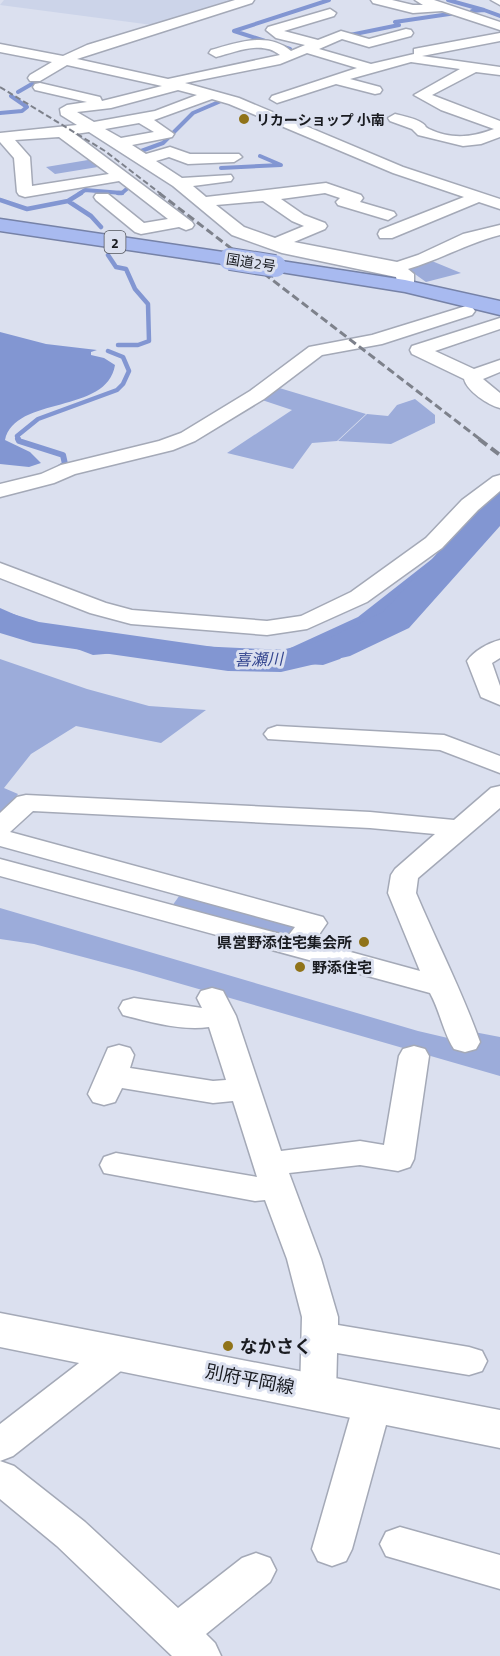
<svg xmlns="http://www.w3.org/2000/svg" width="500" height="1656" font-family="'Titillium Web','Noto Sans JP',sans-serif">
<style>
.built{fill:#ccd4e9}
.green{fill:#9cacda}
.water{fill:#8296d2}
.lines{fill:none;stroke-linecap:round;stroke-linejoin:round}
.stream-far2{stroke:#8296d2;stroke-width:4}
.stream-far1{stroke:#8296d2;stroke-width:4.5}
.stream{stroke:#8296d2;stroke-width:6}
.river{fill:#8296d2;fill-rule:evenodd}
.street-casing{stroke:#a4a9b7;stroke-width:3}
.secondary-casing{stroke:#a4a9b7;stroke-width:3}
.highway-casing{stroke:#7682a7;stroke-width:3}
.street{fill:#fff;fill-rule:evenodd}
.secondary{fill:#fff;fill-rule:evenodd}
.highway{fill:#a8baf0;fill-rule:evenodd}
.rail-far2{stroke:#7d818b;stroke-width:2;stroke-dasharray:6 3;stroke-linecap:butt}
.rail-far1{stroke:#7d818b;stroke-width:3;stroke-dasharray:8 4;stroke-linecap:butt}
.rail{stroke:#7d818b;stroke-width:4;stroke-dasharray:10 5;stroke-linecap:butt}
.highway-bridge-casing{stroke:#7682a7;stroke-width:24;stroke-linecap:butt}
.highway-bridge{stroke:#a8baf0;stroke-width:22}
.poi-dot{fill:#907319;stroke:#dbe0ef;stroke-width:2}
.labels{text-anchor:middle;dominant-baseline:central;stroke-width:6;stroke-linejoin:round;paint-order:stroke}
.far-poi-label{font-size:14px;font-weight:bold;fill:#191b20;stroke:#dbe0ef;text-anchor:start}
.shield{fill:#dbe0ef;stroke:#53565e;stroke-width:1.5}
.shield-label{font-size:14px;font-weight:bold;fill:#191b20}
.far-street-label{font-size:14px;fill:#191b20;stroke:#dbe0ef}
.poi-label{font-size:15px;font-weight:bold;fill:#191b20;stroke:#dbe0ef;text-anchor:end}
.water-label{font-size:16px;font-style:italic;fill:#34468f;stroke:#dbe0ef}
.near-poi-label{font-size:18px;font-weight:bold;fill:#191b20;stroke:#dbe0ef;text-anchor:start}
.near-street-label{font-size:18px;fill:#191b20;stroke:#dbe0ef}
</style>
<rect width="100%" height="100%" fill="#dbe0ef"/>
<!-- built -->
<path class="built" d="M 4,0 L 240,0 L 160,26 L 0,5 Z"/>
<!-- green -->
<path class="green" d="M 94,159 L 104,166 L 55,174 L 46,167 Z
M 427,259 L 461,273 L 426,282 L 412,272 L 398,269 Z
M 276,387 L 366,414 L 337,441 L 312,443 L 293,469 L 227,453 L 292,410 L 259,399 Z
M 415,399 L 435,415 L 435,423 L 391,444 L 338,441 L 367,414 L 388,416 L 397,405 Z
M 0,659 L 87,689 L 149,706 L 206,710 L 161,743 L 76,726 L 31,754 L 4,788 L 18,794 L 0,817 Z
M 182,892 L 298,924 L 288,938 L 172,906 Z
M 0,908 L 418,1031 L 465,1042 L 474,1032 L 500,1037 L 500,1076 L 136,971 L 34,944 L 0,939 Z"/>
<!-- water -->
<path class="water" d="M 0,332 L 46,344 L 97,350 L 91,352 L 91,355 L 104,358 L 115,365 C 107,415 15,395 5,440 L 30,452 L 41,463 L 29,467 L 0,464 Z
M 500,488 L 500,520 L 463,547 L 396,620 L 363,636 L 340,659 L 323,665 L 219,659 L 152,650 L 93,655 L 0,620 L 0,608 L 91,648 L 154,644 L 286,650 L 358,617 L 432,559 Z"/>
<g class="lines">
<!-- stream-far2 -->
<path class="stream-far2" d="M 448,0 L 484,10 L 472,11
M 484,10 L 500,16
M 234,31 L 329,0
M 234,31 L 290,49
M 350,35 L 399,25 L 395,22 L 456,13
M 18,92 L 44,77
M 0,113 L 22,111 L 27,107 L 11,96
M 133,154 L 163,143 L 193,113 L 221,101
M 221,168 L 281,165 L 260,156
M 79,194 L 85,190 L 122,193 L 129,187"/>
<!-- stream-far1 -->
<path class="stream-far1" d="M 118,193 L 122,193
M 0,200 L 27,209 L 68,201 L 91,216 L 101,227
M 68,201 L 81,193
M 108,255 L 116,267 L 126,269 L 135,289 L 148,304 L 149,341 L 138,345 L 118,345
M 19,440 L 17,436 L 38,419 L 117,390 L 123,384 L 129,371 L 123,357 L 108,351"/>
<!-- stream -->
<path class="stream" d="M 18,439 L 19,441 L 63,455 L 65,464 L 59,468"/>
<!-- river -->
<path class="river" d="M 500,496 L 500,526 L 409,628 L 350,656 L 281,672 L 228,671 L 33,643 L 0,633 L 0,610 L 39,622 L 228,649 L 281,650 L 325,640 L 383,612 L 488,499 Z"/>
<!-- street casing -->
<g class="street-casing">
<path id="street" d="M 235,0 L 254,0 L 252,3 L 77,59 L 168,79 L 280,55 C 262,40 236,52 216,57 L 209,53 L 211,50 C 237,43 268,31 291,51 L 305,45 L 276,38 L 266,30 L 268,27 L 330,9 L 336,13 L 334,16 L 284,31 L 318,40 L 341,31 L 369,39 L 406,29 L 411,30 L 413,33 L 411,36 L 369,47 L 342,39 L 319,49 L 371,64 L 414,54 L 414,49 L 419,48 L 500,33 L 500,41 L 422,56 L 500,67 L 500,75 L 476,72 L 432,95 L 500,121 L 500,137 L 481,144 L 463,146 L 418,135 L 412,129 L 390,121 L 388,118 L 395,114 C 403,116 415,118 422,123 C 428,127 423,126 429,129 C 452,140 473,137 494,129 L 441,110 L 414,95 L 460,69 L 411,62 L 350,79 L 380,87 L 382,90 L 380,93 L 375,94 L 336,84 L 277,103 L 270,99 L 272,96 L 357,68 L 307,53 L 280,64 L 185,83 L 239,98 L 403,167 L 500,199 L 500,209 L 479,202 L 392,238 L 380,238 L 378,234 L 380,230 L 464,197 L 393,173 L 229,104 L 212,99 L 154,120 L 174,134 L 172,137 L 132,145 L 146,154 L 170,147 L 190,154 L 239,154 L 242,157 L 234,162 L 188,164 L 169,157 L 156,161 L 182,178 L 231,175 L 233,178 L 231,181 L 193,186 L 206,197 L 326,183 L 361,195 L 363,198 L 360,202 L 394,212 L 396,215 L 388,220 L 338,205 L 336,202 L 340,198 L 325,193 L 281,199 L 304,215 L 325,223 L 327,226 L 325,229 L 294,242 L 397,262 L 418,255 L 463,234 L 500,225 L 500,235 C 468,243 439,260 408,269 L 414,274 L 414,286 L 411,290 L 399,290 L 396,277 L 282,253 L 232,235 L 173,186 L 89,132 L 75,134 L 192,222 L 194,225 L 192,228 L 186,230 L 179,227 L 141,234 L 135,232 L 96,200 L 94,197 L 96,194 L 108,194 L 144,223 L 168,219 L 119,181 L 25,197 L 19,195 L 17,192 L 14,158 L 0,142 L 0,133 L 77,125 L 61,115 L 60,109 L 67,105 L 87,102 L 35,90 L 33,87 L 35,84 L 40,83 L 100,97 L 102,101 L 162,86 L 67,65 L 40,81 L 30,81 L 28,78 L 30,75 L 52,62 L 0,52 L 0,44 L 63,56 L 87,45 ZM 178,90 L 197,95 L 155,111 L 94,122 L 77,112 L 111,108 ZM 139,123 L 154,132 L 121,138 L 105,129 ZM 59,137 L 109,174 L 32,186 L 30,157 L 15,140 ZM 263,201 L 292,221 L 304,226 L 275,238 L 244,227 L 216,205 Z
M 371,0 L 392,0 L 413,5 L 423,5 L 415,0 L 434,0 L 500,22 L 500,30 L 442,11 L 413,13 L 373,3 Z
M 491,0 L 500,0 L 500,5 Z
M 466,306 L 472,307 L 475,311 L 472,315 L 382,344 L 322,355 L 264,399 L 195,441 L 173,450 L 75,474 L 54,483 L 0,497 L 0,484 L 41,474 L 61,465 L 159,441 L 181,433 L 250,391 L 309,347 L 372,335 Z
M 500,318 L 500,329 L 435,351 L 474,369 L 500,360 L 500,372 L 483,379 L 500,393 L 500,408 C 488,405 467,391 464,379 L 412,354 L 410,350 L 412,346 Z
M 500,475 L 500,491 L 478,510 L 442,548 L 367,602 L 307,629 L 267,635 L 131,624 L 90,613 L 0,578 L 0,563 L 106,603 L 132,610 L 267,621 L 301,616 L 351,592 L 426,538 L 462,500 L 493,477 Z
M 500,640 L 500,658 L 492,663 L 500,686 L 500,705 L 481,697 L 467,661 C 474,651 488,643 500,640 Z
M 277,726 L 444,735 L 500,756 L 500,773 L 440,750 L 268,739 L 264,734 L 268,729 Z
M 500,786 L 500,808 L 418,878 L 416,893 C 437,943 462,991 480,1042 L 476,1049 L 465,1052 L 454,1049 C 443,1032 440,1011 430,993 L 0,876 L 0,859 L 288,936 L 295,927 L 0,846 L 0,813 L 17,797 L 26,795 L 370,812 L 454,820 L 491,788 ZM 33,811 L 370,828 L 435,834 L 395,869 L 391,875 L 388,893 L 420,971 L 314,942 L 327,923 L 323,917 L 10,832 Z
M 212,988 L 223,991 L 236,1016 L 281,1151 L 360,1141 L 384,1145 L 399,1056 L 403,1049 L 414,1046 L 425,1049 L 429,1056 L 414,1159 L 410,1167 L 398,1171 L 360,1165 L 289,1173 L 321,1259 L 338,1317 L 338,1325 L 469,1347 L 482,1351 L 487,1361 L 482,1371 L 469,1375 L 337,1353 L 336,1393 L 331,1403 L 318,1408 L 305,1403 L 300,1393 L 302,1317 L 287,1259 L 265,1200 L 255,1201 L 104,1173 L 100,1165 L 104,1157 L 116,1153 L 257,1177 L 233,1101 L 213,1103 L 122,1088 L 115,1102 L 104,1105 L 93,1102 L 88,1094 L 108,1048 L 119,1045 L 130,1048 L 134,1055 L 130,1068 L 213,1081 L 226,1080 L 209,1027 C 182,1031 150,1022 123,1015 L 119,1008 L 123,1001 L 134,998 L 202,1008 L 197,998 L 201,991 Z
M 118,1339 L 131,1343 L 136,1353 L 131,1363 L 13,1456 L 0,1461 L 0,1424 L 105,1343 Z
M 373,1388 L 386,1392 L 392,1403 L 352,1549 L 346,1561 L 332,1566 L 318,1561 L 312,1549 L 354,1403 L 360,1392 Z
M 0,1461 L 14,1466 L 85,1522 L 178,1608 L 242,1558 L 256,1553 L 270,1558 L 276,1570 L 270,1582 L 206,1634 L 215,1643 L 221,1656 L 172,1656 L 57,1546 L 0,1499 Z
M 400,1527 L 500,1555 L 500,1589 L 386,1556 L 380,1544 L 386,1532 Z"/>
</g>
<!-- secondary casing -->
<g class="secondary-casing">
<path id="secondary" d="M 0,1313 L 500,1410 L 500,1448 L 0,1347 Z"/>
</g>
<!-- highway casing -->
<g class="highway-casing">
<path id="highway" d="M 0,219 L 230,253 L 237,255 L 240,259 L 237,263 L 230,265 L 0,231 Z
M 275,260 L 405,280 L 500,301 L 500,315 L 405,292 L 268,270 L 265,266 L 268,262 Z"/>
</g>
<!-- street -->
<use href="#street" class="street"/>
<!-- secondary -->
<use href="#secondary" class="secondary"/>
<!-- highway -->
<use href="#highway" class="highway"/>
<!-- rail-far2 -->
<path class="rail-far2" d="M 0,87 L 105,151 L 161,194"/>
<!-- rail-far1 -->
<path class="rail-far1" d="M 159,193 L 481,440"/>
<!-- rail -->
<path class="rail" d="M 479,439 L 500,455"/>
<!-- highway-bridge casing -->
<g class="highway-bridge-casing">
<path id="highway-bridge" d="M 230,259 L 275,266"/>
</g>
<!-- highway-bridge -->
<use href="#highway-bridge" class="highway-bridge"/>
</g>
<!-- markers -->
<g class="poi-dot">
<circle cx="244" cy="119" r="6"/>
<circle cx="364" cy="942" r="6"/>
<circle cx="300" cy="967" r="6"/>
<circle cx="228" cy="1346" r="6"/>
</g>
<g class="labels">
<!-- far-poi labels -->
<g class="far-poi-label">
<text x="256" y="119">リカーショップ 小南</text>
</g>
<!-- shield labels -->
<rect class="shield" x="104.5" y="231" width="21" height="22" rx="4.5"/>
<g class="shield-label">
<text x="115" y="242">2</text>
</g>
<!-- far-street labels -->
<g class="far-street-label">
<text transform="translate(251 262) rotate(9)">国道2号</text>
</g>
<!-- poi labels -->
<g class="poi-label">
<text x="352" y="942">県営野添住宅集会所</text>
<text x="312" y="967" text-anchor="start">野添住宅</text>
</g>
<!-- water labels -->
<g class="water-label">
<text transform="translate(259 659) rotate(-1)">喜瀬川</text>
</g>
<!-- near-poi labels -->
<g class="near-poi-label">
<text x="240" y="1346">なかさく</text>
</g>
<!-- near-street labels -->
<g class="near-street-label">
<text transform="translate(250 1379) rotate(11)">別府平岡線</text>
</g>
</g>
</svg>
